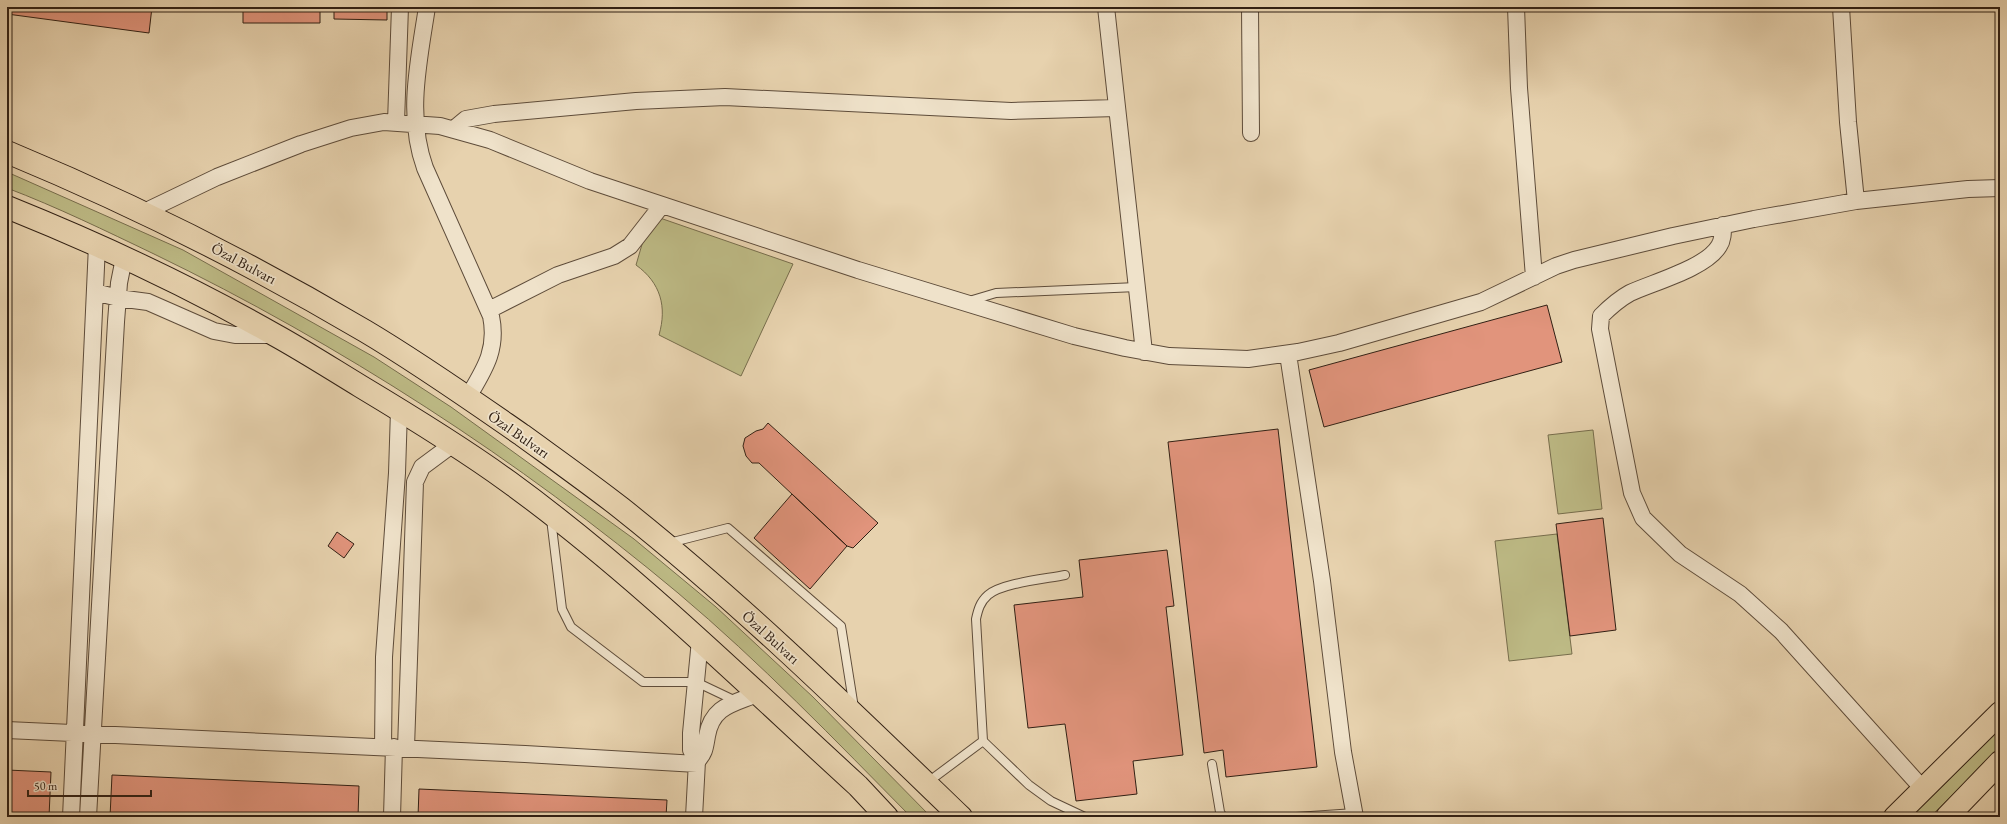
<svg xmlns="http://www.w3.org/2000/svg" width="2007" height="824" font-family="'EB Garamond',serif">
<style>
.green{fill:#bdba85;stroke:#776d4c}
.building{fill:#e1947c;stroke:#312014}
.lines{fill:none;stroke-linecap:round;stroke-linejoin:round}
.lane-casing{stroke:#5e4c3a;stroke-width:10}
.street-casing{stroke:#5e4c3a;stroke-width:18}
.highway-casing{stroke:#312014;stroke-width:24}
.lane{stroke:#efe2ca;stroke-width:8}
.street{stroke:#efe2ca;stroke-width:16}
.highway{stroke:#e7d2ae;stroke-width:22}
.labels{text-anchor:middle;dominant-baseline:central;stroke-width:3.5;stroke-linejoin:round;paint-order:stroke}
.street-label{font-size:15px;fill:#312014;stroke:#efe2ca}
</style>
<rect width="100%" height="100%" fill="#e7d2ae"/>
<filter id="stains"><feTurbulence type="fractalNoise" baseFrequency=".005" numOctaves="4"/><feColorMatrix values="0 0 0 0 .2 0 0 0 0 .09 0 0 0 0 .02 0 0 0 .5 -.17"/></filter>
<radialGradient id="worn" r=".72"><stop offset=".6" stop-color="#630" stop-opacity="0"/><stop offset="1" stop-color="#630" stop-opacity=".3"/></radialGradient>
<!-- green -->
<path class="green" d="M 7,172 L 183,250 L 374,357 L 451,407 L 634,539 L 716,607 L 813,697 L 931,817 L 911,817 C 835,740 760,662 678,593 C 519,460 340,344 154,254 C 106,231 57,207 7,188 Z
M 660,218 L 793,264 L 741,376 L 659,335 C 667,307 661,283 636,265 L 643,241 Z
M 1593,430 L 1602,509 L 1558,514 L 1548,435 Z
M 1557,534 L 1572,654 L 1509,661 L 1495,541 Z
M 2000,729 L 2000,748 L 1930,817 L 1911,817 Z"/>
<!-- building -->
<path class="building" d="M 7,7 L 152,7 L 149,33 L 7,14 Z
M 243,7 L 320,7 L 320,23 L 243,23 Z
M 334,7 L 387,7 L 387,20 L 334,19 Z
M 1547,305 L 1562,362 L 1324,427 L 1309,370 Z
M 768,423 L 878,523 L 853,548 L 847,546 L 759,463 L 752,463 L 746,456 L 743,446 L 745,438 L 756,431 L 763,429 Z
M 1278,429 L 1317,767 L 1226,777 L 1223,750 L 1204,753 L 1168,442 Z
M 792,494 L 847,546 L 810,589 L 754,538 Z
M 1603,518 L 1616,630 L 1570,636 L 1556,524 Z
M 337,532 L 354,544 L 344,558 L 328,546 Z
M 1167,550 L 1174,606 L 1166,607 L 1183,755 L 1133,761 L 1137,794 L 1076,801 L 1065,724 L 1028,728 L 1014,605 L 1083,597 L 1079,560 Z
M 7,770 L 51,772 L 49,817 L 7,817 Z
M 112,775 L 359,786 L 358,817 L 110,817 Z
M 419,789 L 667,800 L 666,817 L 418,817 Z"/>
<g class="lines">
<!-- lane casing -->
<g class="lane-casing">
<path id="lane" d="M 969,301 L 996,293 L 1137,287
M 551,519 L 562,609 L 571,627 L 643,682 L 696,682 L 736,701
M 669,543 L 728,528 L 841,626 L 854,708
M 983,741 L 976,619 C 978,610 980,602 988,595 C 1002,583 1045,579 1065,575
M 1212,764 L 1220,812 L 1223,817
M 928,782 L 983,741 L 1029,785 L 1051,801 L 1085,817
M 1296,817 L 1355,813"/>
</g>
<!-- street casing -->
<g class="street-casing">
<path id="street" d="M 427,7 C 419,60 406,116 425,168 L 491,316 C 498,350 484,370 468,397
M 1106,7 L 1144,352
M 1250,7 L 1251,133
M 1516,7 L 1519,88 L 1534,277
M 1841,7 L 1848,122 L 1856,201
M 396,122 L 400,7
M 454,129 L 466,119 L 494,114 L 636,101 L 725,97 L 1011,111 L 1117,108
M 142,213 L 217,177 L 301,144 L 351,128 L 384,122 L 440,126 L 490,140 L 590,181 L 858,270 L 1074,336 L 1125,348 L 1169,356 L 1248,359 L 1298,352 L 1339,343 L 1481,302 L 1556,266 L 1574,260 L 1673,236 L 1754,219 L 1856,201 L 1968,189 L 2000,188
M 1723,225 C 1723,233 1723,240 1719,246 C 1706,268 1654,282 1630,293 C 1619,299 1610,307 1601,316 L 1600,329 L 1632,493 L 1643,518 L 1680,554 L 1740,594 L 1781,631 L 1923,789
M 95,292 L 118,298 L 148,302 L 214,331 L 235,335 L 273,335
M 489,310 L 558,275 L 614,256 L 630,246 L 662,205
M 1288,354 L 1322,581 L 1343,752 L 1355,817
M 7,730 L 525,754 L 697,764
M 383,747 L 384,657 L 397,473 L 399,410
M 406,748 L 415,482 L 422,467 L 453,444
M 697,761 C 705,753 705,747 707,736 C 712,706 733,704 757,694
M 71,817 L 97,245
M 88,817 L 116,322 L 119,283 L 124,258
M 392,817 L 394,747
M 694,817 L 697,761 L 691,750 L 691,733 L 700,640"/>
</g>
<!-- highway casing -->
<g class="highway-casing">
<path id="highway" d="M 7,152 C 130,203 250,263 365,331 C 419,363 470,399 522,435 C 555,459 589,483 621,508 C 742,604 851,711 961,817
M 7,207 C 99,244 189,286 275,335 C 304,351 332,369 360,386 C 410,416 461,447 509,482 C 634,573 744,682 858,786 L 887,817
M 1895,817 L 2000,713
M 1947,817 L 2000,762"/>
</g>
<!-- lane -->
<use href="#lane" class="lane"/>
<!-- street -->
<use href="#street" class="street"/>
<!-- highway -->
<use href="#highway" class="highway"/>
</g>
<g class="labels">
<!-- street labels -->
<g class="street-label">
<text transform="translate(244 263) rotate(28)">Özal Bulvarı</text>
<text transform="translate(519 434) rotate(35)">Özal Bulvarı</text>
<text transform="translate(771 637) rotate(42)">Özal Bulvarı</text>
</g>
</g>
<!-- margin -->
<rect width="2007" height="824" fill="none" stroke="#e7d2ae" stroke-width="24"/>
<rect x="8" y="8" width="1991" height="808" fill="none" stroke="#312014" stroke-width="2"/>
<rect x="12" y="12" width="1983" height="800" fill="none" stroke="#312014"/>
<!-- scale -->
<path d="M28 790v6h123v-6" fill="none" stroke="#312014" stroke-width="2"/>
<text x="34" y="790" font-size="12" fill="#312014" stroke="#efe2ca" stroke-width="3" paint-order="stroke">50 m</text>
<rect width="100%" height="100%" filter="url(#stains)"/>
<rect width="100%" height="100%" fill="url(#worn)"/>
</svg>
